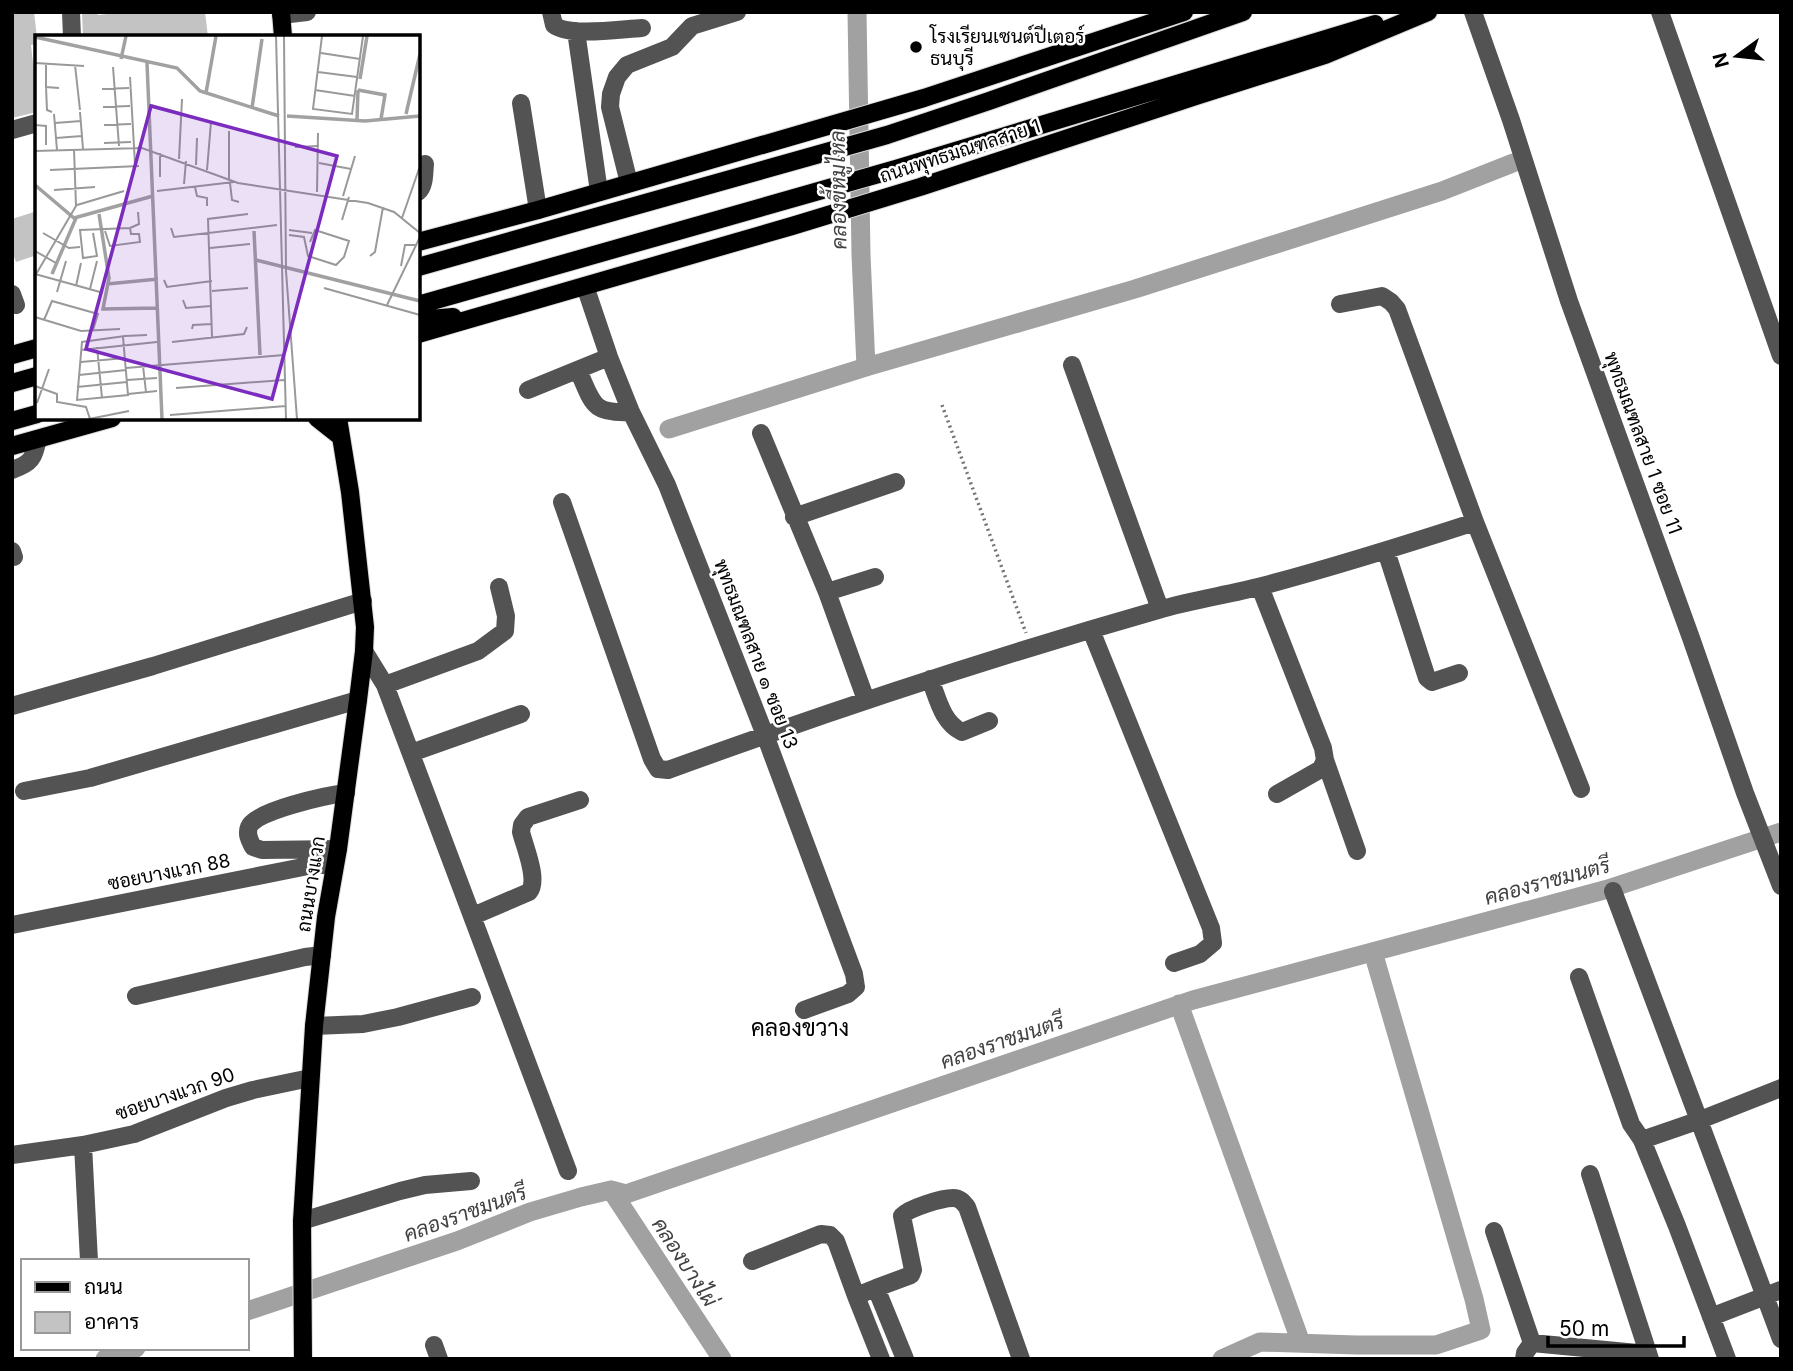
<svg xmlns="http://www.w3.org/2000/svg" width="1793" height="1371" font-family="Inter,Sarabun,sans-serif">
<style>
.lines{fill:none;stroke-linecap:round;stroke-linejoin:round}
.canal{stroke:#a1a1a1;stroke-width:19}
.building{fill:#c3c3c3}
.major-casing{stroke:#dbdbdb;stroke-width:20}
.path{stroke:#757575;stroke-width:3.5;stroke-dasharray:2 3.5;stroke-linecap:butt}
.minor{stroke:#535353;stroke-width:18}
.major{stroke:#000;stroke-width:18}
.poi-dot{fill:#000;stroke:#fff;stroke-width:2.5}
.labels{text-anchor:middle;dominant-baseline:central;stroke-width:5;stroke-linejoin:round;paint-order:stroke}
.poi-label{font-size:19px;fill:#000;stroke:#fff;text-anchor:start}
.street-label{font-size:19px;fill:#000;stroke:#fff}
.water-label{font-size:21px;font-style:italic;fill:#424242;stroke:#fff}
.quarter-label{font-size:23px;fill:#000;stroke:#fff}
.inset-river{fill:none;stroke:#a1a1a1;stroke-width:3.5}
.inset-road{fill:none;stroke:#999;stroke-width:2}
.view{fill:#7b2cbf;fill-opacity:0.15;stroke:#7b2cbf;stroke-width:3.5}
.inset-edge{fill:none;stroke:#000;stroke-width:3.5}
</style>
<rect width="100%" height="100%" fill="#fff"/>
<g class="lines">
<!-- canal -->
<path class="canal" d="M 857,12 L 861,255 L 866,367
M 669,429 L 866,367 L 1135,289 L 1442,191 L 1513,163
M 1179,1004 L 1301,1343
M 611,1190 L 722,1359
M 247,1311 L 457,1241 L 530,1212 L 581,1197 L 611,1190 L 626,1194 L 1193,1000 L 1608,889 L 1781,832
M 105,1359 L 136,1348
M 1222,1359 L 1260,1342 L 1357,1345 L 1436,1345 L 1481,1330 L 1474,1299 L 1373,952"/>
</g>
<!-- building -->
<path class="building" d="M 12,12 L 34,12 L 37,38 L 37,44 L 31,45 L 35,81 L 37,81 L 37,112 L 12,118 L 12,59 L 14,58 Z
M 82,12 L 97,12 L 98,15 L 127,12 L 205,12 L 208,37 L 83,37 Z
M 37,211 L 37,255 L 16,262 L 12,251 L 12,219 Z"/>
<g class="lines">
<!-- major casing -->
<g class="major-casing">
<path id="major" d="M 281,12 L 283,37
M 418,242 L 538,210 L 924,98 L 1184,12
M 418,267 L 887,135 L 989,101 L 1243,12
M 418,305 L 896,169 L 1375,24
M 418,320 L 453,317
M 418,334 L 792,226 L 920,187 L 1196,96 L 1325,55 L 1428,12
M 12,355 L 37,348
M 12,383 L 37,376
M 317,418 L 341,437
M 12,421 L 37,414
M 12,446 L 112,418
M 303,1359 L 302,1221 L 314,1026 L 326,917 L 338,849 L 358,700 L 364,651 L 365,627 L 350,492 L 338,418"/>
</g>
<!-- path -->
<path class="path" d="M 942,405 L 1026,633"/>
<!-- minor -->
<path class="minor" d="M 71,12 L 72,37
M 551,12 L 554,25 C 569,37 621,29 642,28
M 1473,12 L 1511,120 L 1569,301 L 1691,638 L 1745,793 L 1781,886
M 1660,12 L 1781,356
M 281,15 L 307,12
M 576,31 L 599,192
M 521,103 L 538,210
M 12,130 L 37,123
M 629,183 L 610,107 L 611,94 L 617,77 L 627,65 L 672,47 L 692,26 L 737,12
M 418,192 C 425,186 424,173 425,164
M 585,286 L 609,357 L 631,412 L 667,485 L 765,735 L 854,974 L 856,987 L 848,994 L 804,1010
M 12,294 L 16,305
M 1340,304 L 1382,296 L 1391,302 L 1397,309 L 1475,522 L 1581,789
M 1072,365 L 1160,609
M 578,370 C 593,403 591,414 631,412
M 528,390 L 609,357
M 761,433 L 827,592 L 866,700
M 12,470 C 32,463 33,459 38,439
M 562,502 L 652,759 L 658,769 L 668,770 C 830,711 993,657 1158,610 C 1192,600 1227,595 1262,586 C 1334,567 1404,545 1475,522
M 794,517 L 896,482
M 12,551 L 14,557
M 1386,551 L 1427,678 L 1432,682 L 1459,673
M 1260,587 L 1323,748 L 1325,760 L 1321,769 L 1277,794
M 827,592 L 875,577
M 1091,630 L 1211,928 L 1213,943 L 1200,954 L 1174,963
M 364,651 L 385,685 L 568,1171
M 930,679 C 938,699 942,722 962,732 L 989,721
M 385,685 L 478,651 L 505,631 L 506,616 L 499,587
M 12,706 L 153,666 L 363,601
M 411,753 L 521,714
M 1325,760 L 1357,851
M 24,791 L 90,778 L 358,700
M 338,849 L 262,850 L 253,847 C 250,841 246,835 249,827 C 254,811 328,795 346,793
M 1613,891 L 1781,1339
M 473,916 L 529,892 C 539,880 525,848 521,832 L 522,825 L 528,817 L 580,800
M 12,925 L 318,864 L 334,867
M 1579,977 L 1631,1124 L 1642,1140 L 1677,1226 L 1727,1359
M 136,996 L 305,957 L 322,955
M 314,1026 L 363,1024 L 398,1017 L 472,997
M 1642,1140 L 1700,1120 L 1781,1088
M 83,1145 L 89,1261
M 12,1155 L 83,1145 L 134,1134 L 226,1098 L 253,1090 L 310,1078
M 1590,1174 L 1650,1359
M 302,1221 L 400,1191 L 425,1185 L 471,1181
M 1494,1231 L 1532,1343
M 752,1261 L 821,1234 L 830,1235 L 836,1241 L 856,1296 L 876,1288
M 856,1296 L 881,1359
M 1711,1317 L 1781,1290
M 434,1345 L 439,1359
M 905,1359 L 876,1288 L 911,1275 L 913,1270 L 902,1216 C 909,1208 942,1198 953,1198 C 960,1198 963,1202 967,1207 L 1021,1359
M 1524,1359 L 1525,1353 L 1532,1343 L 1648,1354"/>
<!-- major -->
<use href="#major" class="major"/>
</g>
<!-- markers -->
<circle class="poi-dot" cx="916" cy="47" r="7"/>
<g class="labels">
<!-- poi labels -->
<g class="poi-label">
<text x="930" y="36">โรงเรียนเซนต์ปีเตอร์<tspan x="930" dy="22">ธนบุรี</tspan></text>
</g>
<!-- street labels -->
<g class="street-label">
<text transform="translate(960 151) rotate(-18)">ถนนพุทธมณฑลสาย 1</text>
<text transform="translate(1643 443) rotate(70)">พุทธมณฑลสาย 1 ซอย 11</text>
<text transform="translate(756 654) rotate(69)">พุทธมณฑลสาย ๑ ซอย 13</text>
<text transform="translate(169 872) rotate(-11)">ซอยบางแวก 88</text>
<text transform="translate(311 884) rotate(-81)">ถนนบางแวก</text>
<text transform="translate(175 1094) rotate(-19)">ซอยบางแวก 90</text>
</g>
<!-- water labels -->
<g class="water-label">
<text transform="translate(838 190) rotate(-91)">คลองขี้หมูไหล</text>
<text transform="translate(1547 881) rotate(-15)">คลองราชมนตรี</text>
<text transform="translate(1002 1041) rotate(-19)">คลองราชมนตรี</text>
<text transform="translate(465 1213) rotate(-20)">คลองราชมนตรี</text>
<text transform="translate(685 1262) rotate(57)">คลองบางไผ่</text>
</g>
<!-- quarter labels -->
<g class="quarter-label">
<text x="800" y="1028">คลองขวาง</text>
</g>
</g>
<!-- overview -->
<g transform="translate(35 35)">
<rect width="385" height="385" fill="#fff"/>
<path class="inset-river" d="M 0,2 L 142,33 L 165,56 L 244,81M 86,24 L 91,1M 112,28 L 127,384M 325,44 L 332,1M 323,55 L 350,60 L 346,84M 171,58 L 181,1M 217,73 L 227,4M 371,79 L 385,19M 252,81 L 330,86 L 385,81M 322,85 L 323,55M 0,150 L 39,183 L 118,161M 64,179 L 74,243 L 68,274 L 123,273M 219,196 L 225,320M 221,225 L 385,266M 17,239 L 41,183M 72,249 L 123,244"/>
<path class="inset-road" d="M 241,1 L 251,384M 249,1 L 251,236 L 262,384M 287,1 L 278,74 L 317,79 L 328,1M 286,18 L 325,24M 0,28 L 49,31M 11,29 L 11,52 L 24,53M 40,30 L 45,75M 78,32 L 84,111M 283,37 L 322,42M 95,42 L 100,129M 11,52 L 12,75 L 17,77M 67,54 L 94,53M 280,55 L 320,61M 116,70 L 145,78M 68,72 L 95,71M 45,77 L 48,114M 19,79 L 22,115M 20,88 L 46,86M 0,90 L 11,91 L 11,110M 69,90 L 96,89M 194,96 L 194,144M 21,103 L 47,101M 69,108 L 96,107M 260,112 L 284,111M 0,116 L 107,113 L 203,148 L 333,168 L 359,177 L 385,198M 144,124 L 147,64M 284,128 L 316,134M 161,130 L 162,103M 15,135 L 104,131M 172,135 L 176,87M 125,142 L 125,118M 195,148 L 197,165 L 204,167M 149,149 L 151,126M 160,152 L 162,161 L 172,163 L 172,171M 19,155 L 60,152M 122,156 L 199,147M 282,157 L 283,98M 308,161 L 320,121M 42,170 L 89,156M 367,183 L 385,131M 307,185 L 314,162M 95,193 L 104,189 L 103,177M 136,193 L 139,202 L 242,190M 254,195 L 277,198M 8,198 L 34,213 L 45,212M 58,198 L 62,221 L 48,223 L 45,195 L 95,193 L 96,199 L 104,199 L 105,207 L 75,211 L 70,196M 254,200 L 269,202 L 273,221 L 301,230 L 309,222 L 314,206 L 280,195 L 275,207M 175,213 L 215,209M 0,216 L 21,228M 335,221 L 340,217 L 348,172M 366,231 L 370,210 L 381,210M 0,239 L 65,257M 0,241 L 41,171 L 39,114M 129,245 L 132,252 L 177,246M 41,251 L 46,228M 289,253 L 385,280M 55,254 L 62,226M 177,256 L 213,253M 22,257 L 31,226M 148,265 L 151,273 L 176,271M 352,270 L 385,202M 0,282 L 46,296 L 85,294M 9,285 L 17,266 L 63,279 L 58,295M 157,294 L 158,290 L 177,289M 88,302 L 93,360 L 42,365 L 47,307 L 90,301 L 112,300M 177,302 L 173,184 L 213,179M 137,307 L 209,299 L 212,292M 62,312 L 67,363M 46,315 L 122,307M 46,327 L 90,323M 108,331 L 111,357M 91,333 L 249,320M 44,340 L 91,335M 92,345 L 122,343M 0,351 L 22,359 L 22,367 L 51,372 L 55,384M 42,352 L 92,347M 141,353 L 249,345M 93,359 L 122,356M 2,368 L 14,334M 135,380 L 251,371M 54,384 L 94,376"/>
<path class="view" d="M 116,71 L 302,121 L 237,364 L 51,314 Z"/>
<rect width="385" height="385" class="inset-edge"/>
</g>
<!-- border -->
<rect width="1793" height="1371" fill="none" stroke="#000000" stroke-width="28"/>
<!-- legend -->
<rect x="21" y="1259" width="228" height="91" fill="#ffffff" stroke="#999999" stroke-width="2"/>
<rect x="35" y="1282" width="35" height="10" fill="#000000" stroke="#999999" stroke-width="2"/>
<text x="84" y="1294" font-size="21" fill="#000000">ถนน</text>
<rect x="35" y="1312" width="35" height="21" fill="#c3c3c3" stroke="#999999" stroke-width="2"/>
<text x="84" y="1329" font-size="21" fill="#000000">อาคาร</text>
<!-- north arrow -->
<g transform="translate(1737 56) rotate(255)" stroke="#ffffff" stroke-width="5" paint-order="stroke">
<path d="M0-5L12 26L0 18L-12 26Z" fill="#000000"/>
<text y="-10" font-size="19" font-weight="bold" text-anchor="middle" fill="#000000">N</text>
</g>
<!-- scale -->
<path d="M1548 1336v10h136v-10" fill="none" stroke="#000000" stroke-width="3.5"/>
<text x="1559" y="1336" font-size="21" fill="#000000" stroke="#ffffff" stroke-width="5" paint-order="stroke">50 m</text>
</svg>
